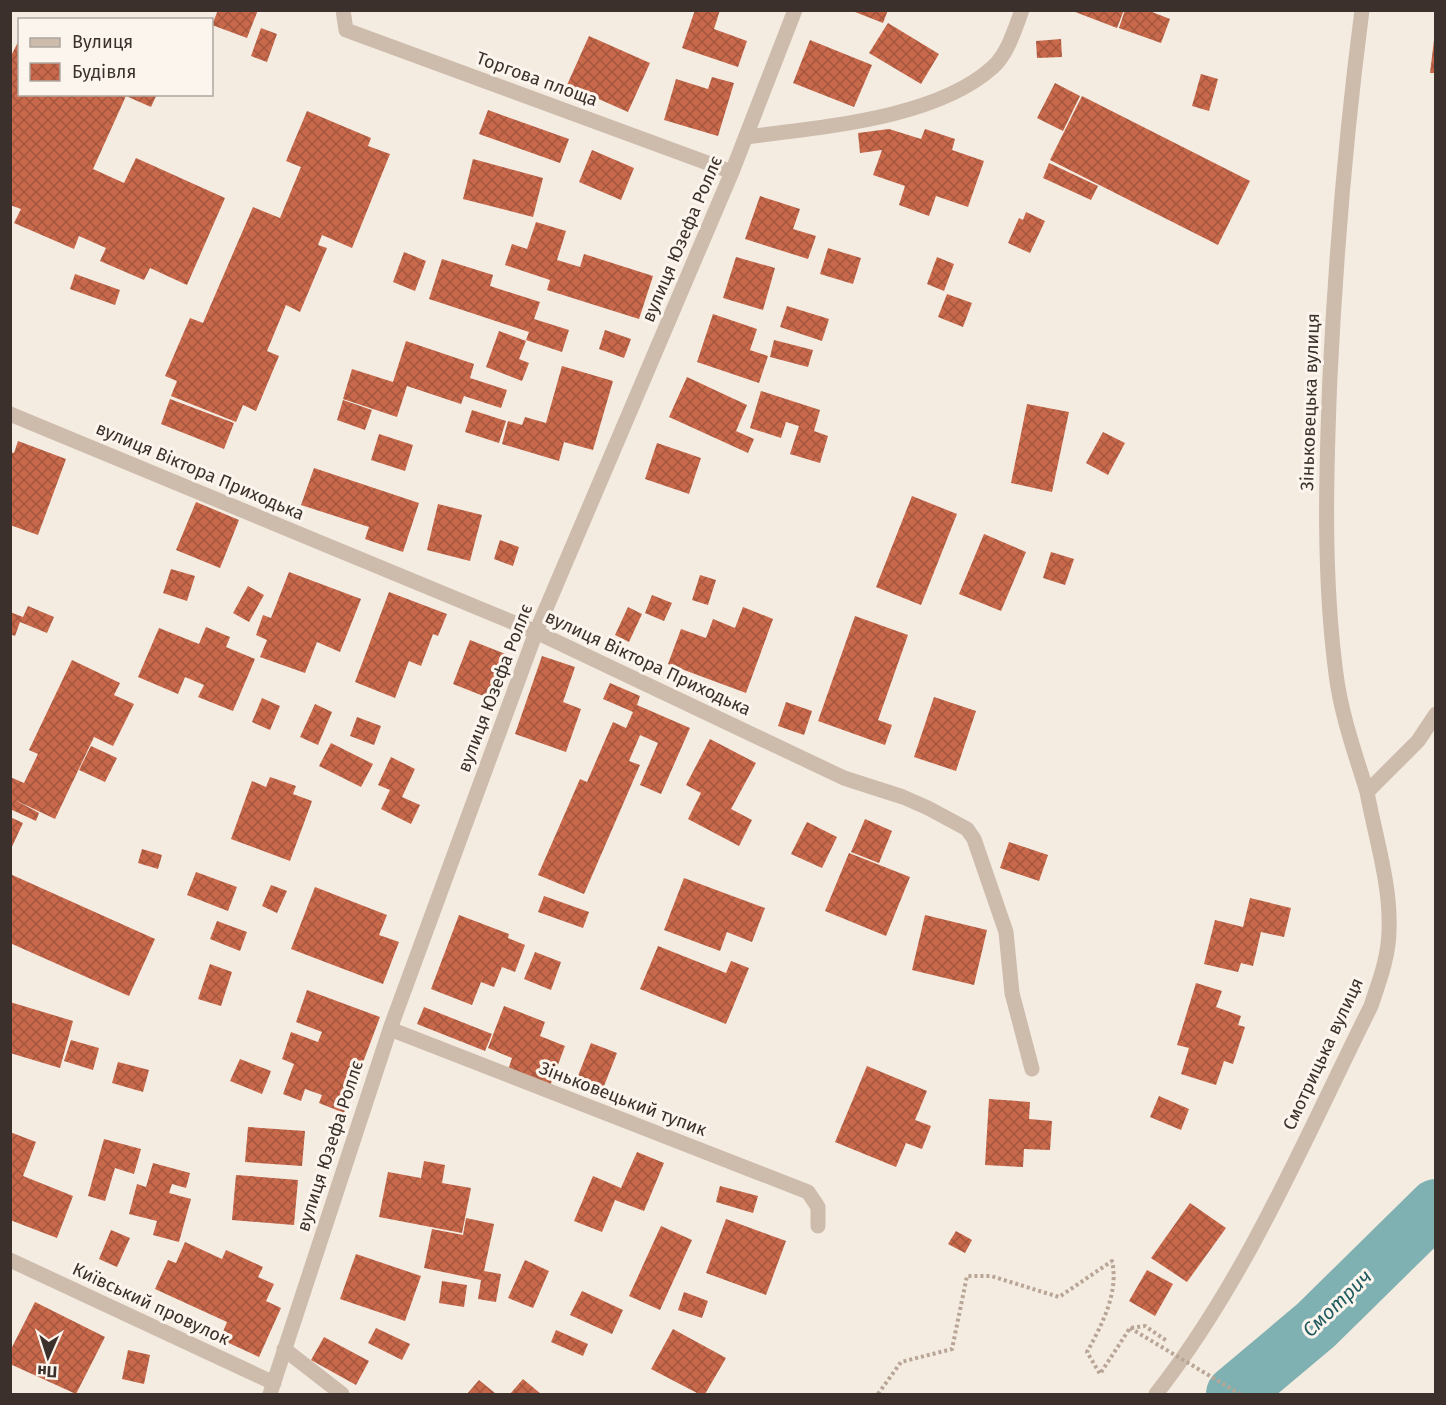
<svg xmlns="http://www.w3.org/2000/svg" width="1446" height="1405" font-family="'Fira Sans',sans-serif">
<style>
.lines{fill:none;stroke-linecap:round;stroke-linejoin:round}
.river{stroke:#7fb0b2;stroke-width:56}
.building{fill:url(#building-cross-hatch)}
.path{stroke:#b9a596;stroke-width:4;stroke-dasharray:3 3;stroke-linecap:butt}
.minor{stroke:#cdbbac;stroke-width:15}
.path-bridge{stroke:#b9a596;stroke-width:4;stroke-dasharray:3 3;stroke-linecap:butt}
.labels{text-anchor:middle;dominant-baseline:central;stroke-width:6;stroke-linejoin:round;paint-order:stroke}
.street-label{font-size:18px;fill:#3b302b;stroke:#fbf5ee}
.water-label{font-size:20px;font-style:italic;fill:#1f5a5e;stroke:#fbf5ee}
</style>
<defs>
<pattern id="building-cross-hatch" width="8" height="8" patternUnits="userSpaceOnUse" patternTransform="scale(1.5)"><rect width="8" height="8" fill="#c8694b"/><path d="M0 0l8 8M0 8l8-8" fill="none" stroke="#a4573f"/></pattern>
</defs>
<rect width="100%" height="100%" fill="#f4ebe1"/>
<g class="lines">
<!-- river -->
<path class="river" d="M 1234,1394 L 1316,1325 L 1436,1207"/>
</g>
<!-- building -->
<path class="building" d="M 218,10 L 258,10 L 247,38 L 212,25 Z
M 695,10 L 720,10 L 714,29 L 747,41 L 738,67 L 682,48 Z
M 850,10 L 888,10 L 883,23 Z
M 1070,10 L 1124,10 L 1117,28 Z
M 1125,10 L 1147,10 L 1170,19 L 1161,43 L 1119,28 Z
M 888,23 L 939,54 L 921,84 L 869,53 Z
M 261,28 L 277,34 L 267,62 L 251,56 Z
M 589,36 L 650,63 L 628,112 L 567,85 Z
M 20,38 L 20,94 L 157,94 L 151,107 L 126,96 L 93,169 L 124,183 L 136,158 L 225,198 L 187,285 L 150,268 L 144,280 L 100,261 L 106,248 L 79,236 L 74,249 L 14,223 L 21,209 L 10,205 L 10,58 Z
M 1061,39 L 1062,57 L 1037,58 L 1036,41 Z
M 810,40 L 872,65 L 854,107 L 793,83 Z
M 1434,40 L 1436,40 L 1436,73 L 1430,73 Z
M 1201,74 L 1218,79 L 1209,111 L 1192,106 Z
M 712,77 L 734,83 L 718,136 L 664,120 L 676,79 L 708,89 Z
M 1055,83 L 1080,96 L 1063,131 L 1037,118 Z
M 1082,96 L 1250,181 L 1218,245 L 1050,160 Z
M 488,110 L 569,139 L 560,163 L 479,134 Z
M 307,111 L 371,138 L 368,146 L 390,154 L 352,248 L 322,235 L 318,245 L 327,248 L 300,312 L 286,305 L 267,351 L 279,356 L 256,411 L 243,405 L 236,422 L 171,396 L 177,381 L 165,376 L 190,318 L 203,323 L 253,207 L 280,218 L 301,167 L 286,161 Z
M 889,129 L 921,139 L 925,129 L 955,139 L 952,150 L 984,161 L 968,207 L 936,196 L 929,216 L 899,205 L 905,186 L 873,175 L 882,150 L 860,153 L 858,133 Z
M 592,150 L 634,168 L 621,200 L 579,182 Z
M 473,159 L 543,178 L 533,217 L 463,199 Z
M 1049,163 L 1098,186 L 1091,200 L 1043,178 Z
M 760,196 L 800,209 L 793,229 L 816,236 L 808,259 L 745,239 Z
M 1026,212 L 1045,221 L 1030,253 L 1008,243 L 1019,218 L 1023,220 Z
M 536,222 L 566,231 L 557,260 L 580,267 L 584,254 L 653,276 L 639,319 L 547,290 L 550,280 L 505,265 L 512,244 L 527,249 Z
M 828,248 L 861,258 L 853,284 L 820,274 Z
M 404,252 L 426,261 L 415,291 L 393,282 Z
M 736,257 L 775,268 L 763,310 L 723,298 Z
M 937,257 L 954,264 L 944,291 L 927,284 Z
M 442,259 L 493,275 L 490,286 L 540,302 L 534,319 L 569,330 L 562,352 L 526,340 L 529,332 L 429,299 Z
M 75,274 L 120,290 L 115,305 L 70,289 Z
M 947,294 L 972,303 L 963,327 L 938,317 Z
M 787,306 L 829,319 L 822,341 L 780,327 Z
M 713,314 L 757,329 L 750,350 L 768,356 L 759,383 L 697,362 Z
M 605,330 L 631,339 L 624,358 L 599,349 Z
M 499,331 L 526,341 L 519,359 L 529,363 L 522,381 L 486,367 Z
M 774,340 L 813,350 L 808,367 L 770,357 Z
M 406,341 L 474,364 L 470,378 L 507,390 L 501,408 L 464,396 L 461,404 L 407,386 L 397,417 L 343,399 L 352,369 L 393,382 Z
M 562,366 L 613,381 L 593,450 L 564,442 L 559,461 L 502,444 L 508,421 L 522,425 L 525,417 L 546,423 Z
M 687,377 L 747,405 L 736,431 L 754,439 L 748,453 L 669,417 Z
M 761,391 L 820,410 L 814,431 L 828,436 L 820,463 L 790,454 L 799,426 L 786,422 L 781,438 L 750,428 Z
M 170,399 L 234,423 L 224,449 L 161,424 Z
M 343,400 L 372,410 L 365,430 L 337,420 Z
M 1027,404 L 1069,412 L 1052,492 L 1011,483 Z
M 472,410 L 506,421 L 499,443 L 465,432 Z
M 1103,432 L 1125,443 L 1108,475 L 1086,463 Z
M 379,434 L 413,445 L 405,471 L 371,460 Z
M 18,441 L 66,459 L 38,535 L 10,525 L 10,452 L 14,453 Z
M 657,443 L 701,458 L 689,494 L 645,479 Z
M 314,468 L 419,503 L 403,552 L 365,539 L 369,527 L 301,505 Z
M 912,496 L 957,514 L 921,605 L 876,587 Z
M 196,502 L 239,520 L 220,568 L 176,550 Z
M 438,504 L 482,515 L 470,561 L 427,550 Z
M 984,534 L 1026,552 L 1001,611 L 959,594 Z
M 500,540 L 519,547 L 513,566 L 494,559 Z
M 1051,552 L 1074,559 L 1065,585 L 1043,578 Z
M 171,569 L 195,576 L 187,601 L 163,593 Z
M 289,572 L 361,599 L 340,652 L 317,642 L 305,673 L 260,657 L 267,640 L 256,635 L 263,615 L 271,618 Z
M 700,575 L 716,580 L 708,605 L 692,600 Z
M 248,586 L 264,595 L 249,622 L 233,613 Z
M 389,592 L 447,614 L 438,636 L 433,634 L 421,666 L 409,661 L 395,698 L 355,682 Z
M 652,595 L 672,603 L 664,621 L 645,613 Z
M 28,606 L 54,617 L 47,633 L 20,622 L 15,636 L 10,634 L 10,612 L 23,617 Z
M 628,607 L 642,614 L 629,642 L 615,635 Z
M 743,607 L 773,619 L 746,693 L 668,664 L 681,629 L 706,638 L 713,619 L 735,628 Z
M 855,616 L 908,635 L 878,720 L 892,725 L 885,745 L 818,721 Z
M 206,627 L 230,637 L 226,647 L 255,659 L 233,711 L 198,697 L 204,685 L 185,677 L 178,694 L 138,677 L 159,628 L 199,644 Z
M 470,640 L 508,655 L 491,699 L 453,684 Z
M 542,656 L 575,667 L 563,702 L 581,709 L 566,752 L 515,734 Z
M 72,660 L 120,683 L 114,695 L 134,704 L 113,746 L 94,737 L 55,819 L 15,800 L 39,813 L 36,821 L 10,809 L 10,777 L 24,783 L 38,754 L 29,750 Z
M 610,683 L 640,696 L 637,705 L 690,728 L 661,794 L 640,785 L 658,743 L 640,735 L 629,761 L 640,765 L 584,894 L 538,875 L 580,779 L 587,782 L 613,722 L 626,728 L 633,712 L 603,699 Z
M 934,697 L 976,711 L 956,771 L 914,757 Z
M 262,698 L 280,706 L 270,730 L 252,722 Z
M 786,702 L 812,711 L 804,735 L 778,726 Z
M 315,704 L 332,712 L 318,745 L 300,737 Z
M 357,717 L 381,726 L 374,745 L 350,736 Z
M 710,739 L 756,763 L 731,809 L 752,820 L 739,846 L 688,819 L 701,793 L 686,785 Z
M 331,743 L 373,764 L 361,787 L 319,766 Z
M 91,746 L 117,758 L 105,782 L 79,770 Z
M 391,757 L 415,769 L 402,797 L 420,805 L 411,824 L 381,809 L 390,790 L 378,785 Z
M 270,777 L 296,786 L 293,794 L 312,801 L 290,861 L 231,839 L 252,781 L 266,787 Z
M 10,817 L 23,823 L 10,851 Z
M 865,819 L 892,831 L 879,863 L 851,852 Z
M 807,822 L 837,837 L 822,868 L 791,854 Z
M 1009,842 L 1048,855 L 1039,881 L 1000,868 Z
M 142,849 L 162,855 L 158,869 L 138,863 Z
M 849,853 L 910,877 L 886,936 L 825,911 Z
M 196,872 L 237,887 L 228,911 L 187,895 Z
M 10,874 L 155,939 L 129,996 L 10,943 Z
M 684,878 L 765,908 L 752,942 L 727,932 L 720,951 L 664,930 Z
M 271,885 L 287,891 L 277,913 L 262,906 Z
M 315,887 L 387,915 L 379,935 L 399,942 L 383,984 L 291,949 Z
M 544,896 L 589,912 L 583,928 L 538,912 Z
M 1250,898 L 1291,908 L 1284,937 L 1261,932 L 1253,966 L 1241,963 L 1238,972 L 1204,964 L 1215,920 L 1243,927 Z
M 459,915 L 509,934 L 508,938 L 525,945 L 515,972 L 502,967 L 494,987 L 481,982 L 472,1005 L 431,989 Z
M 925,915 L 987,930 L 974,985 L 912,970 Z
M 217,921 L 247,932 L 240,951 L 210,939 Z
M 658,946 L 726,973 L 731,961 L 749,968 L 726,1024 L 640,989 Z
M 535,952 L 561,962 L 551,990 L 524,979 Z
M 210,964 L 232,972 L 221,1006 L 198,999 Z
M 1196,983 L 1222,991 L 1216,1007 L 1241,1016 L 1238,1025 L 1245,1027 L 1233,1064 L 1224,1061 L 1216,1085 L 1181,1074 L 1189,1048 L 1177,1045 Z
M 307,990 L 380,1017 L 344,1113 L 319,1103 L 322,1095 L 305,1089 L 301,1101 L 283,1094 L 294,1064 L 282,1059 L 291,1032 L 318,1042 L 322,1032 L 296,1022 Z
M 10,1002 L 73,1021 L 60,1068 L 10,1053 Z
M 504,1006 L 545,1022 L 540,1036 L 565,1046 L 550,1086 L 508,1070 L 512,1058 L 488,1048 Z
M 424,1007 L 492,1034 L 485,1051 L 417,1024 Z
M 71,1040 L 99,1048 L 93,1070 L 64,1061 Z
M 591,1043 L 617,1053 L 602,1091 L 576,1081 Z
M 240,1059 L 271,1071 L 262,1094 L 230,1081 Z
M 118,1062 L 149,1070 L 143,1092 L 112,1083 Z
M 867,1066 L 927,1091 L 915,1120 L 931,1126 L 922,1149 L 906,1143 L 896,1167 L 835,1142 Z
M 1159,1096 L 1189,1109 L 1181,1130 L 1150,1117 Z
M 989,1099 L 1030,1102 L 1029,1119 L 1052,1121 L 1050,1150 L 1024,1149 L 1023,1167 L 985,1165 Z
M 248,1127 L 305,1131 L 302,1166 L 245,1162 Z
M 10,1132 L 36,1142 L 23,1176 L 73,1196 L 57,1238 L 10,1220 Z
M 104,1139 L 141,1149 L 134,1174 L 115,1168 L 105,1201 L 88,1196 Z
M 637,1152 L 664,1163 L 644,1211 L 615,1200 L 602,1232 L 574,1221 L 593,1176 L 621,1188 Z
M 424,1161 L 445,1165 L 442,1183 L 471,1188 L 462,1233 L 379,1217 L 388,1172 L 421,1178 Z
M 153,1163 L 190,1173 L 186,1188 L 172,1184 L 169,1193 L 191,1199 L 179,1242 L 153,1235 L 157,1221 L 129,1214 L 137,1184 L 146,1187 Z
M 236,1175 L 298,1180 L 294,1225 L 232,1220 Z
M 720,1186 L 758,1196 L 753,1213 L 716,1202 Z
M 1190,1203 L 1226,1228 L 1187,1282 L 1151,1258 Z
M 466,1218 L 494,1224 L 484,1271 L 501,1274 L 496,1302 L 478,1299 L 481,1280 L 424,1268 L 432,1229 L 463,1235 Z
M 726,1219 L 786,1241 L 766,1295 L 706,1273 Z
M 661,1226 L 692,1240 L 660,1310 L 629,1296 Z
M 111,1230 L 130,1238 L 117,1267 L 99,1259 Z
M 956,1231 L 972,1240 L 965,1253 L 948,1244 Z
M 185,1242 L 222,1259 L 226,1250 L 263,1267 L 258,1277 L 274,1284 L 266,1301 L 281,1308 L 259,1357 L 220,1339 L 227,1322 L 155,1289 L 168,1260 L 176,1263 Z
M 356,1254 L 421,1276 L 405,1321 L 340,1299 Z
M 525,1260 L 549,1271 L 533,1308 L 508,1298 Z
M 1147,1270 L 1173,1284 L 1155,1316 L 1129,1301 Z
M 442,1281 L 467,1285 L 464,1307 L 439,1303 Z
M 582,1291 L 623,1310 L 612,1334 L 570,1315 Z
M 684,1292 L 708,1301 L 702,1318 L 678,1310 Z
M 35,1302 L 105,1337 L 76,1394 L 10,1364 L 10,1351 Z
M 376,1328 L 410,1344 L 402,1360 L 368,1343 Z
M 673,1329 L 726,1358 L 705,1394 L 699,1394 L 651,1369 Z
M 556,1330 L 588,1344 L 583,1356 L 551,1342 Z
M 324,1337 L 369,1361 L 356,1385 L 311,1360 Z
M 128,1350 L 150,1355 L 144,1384 L 122,1379 Z
M 523,1379 L 541,1394 L 510,1394 Z
M 479,1380 L 495,1393 L 494,1394 L 467,1394 Z"/>
<g class="lines">
<!-- path -->
<path class="path" d="M 878,1394 L 901,1362 L 952,1349 L 967,1276 L 991,1276 L 1059,1297 L 1112,1261 C 1119,1292 1102,1325 1087,1352 L 1100,1374 L 1130,1328 L 1145,1326 L 1167,1341"/>
<!-- minor -->
<path class="minor" d="M 343,10 L 346,30 L 732,172
M 1362,10 C 1346,132 1336,254 1330,376 C 1326,475 1323,575 1336,674 C 1341,714 1355,753 1367,792
M 746,137 C 820,127 936,119 993,67 C 1008,53 1015,29 1022,10
M 10,414 L 536,632 L 844,778 L 903,797 L 928,808 L 967,829 L 974,839 L 1006,932 L 1012,993 L 1032,1069
M 390,1029 L 808,1192 L 818,1207 L 818,1226
M 10,1260 L 274,1383
M 284,1349 L 342,1394
M 270,1394 L 390,1029 L 536,632 L 732,172 L 795,10
M 1156,1394 C 1247,1278 1305,1138 1371,1006 C 1379,982 1389,956 1389,930 C 1391,885 1375,836 1367,792 L 1418,741 L 1436,714"/>
<!-- path-bridge -->
<path class="path-bridge" d="M 1130,1328 L 1240,1394"/>
</g>
<g class="labels">
<!-- street labels -->
<g class="street-label">
<text transform="translate(537 79) rotate(20)">Торгова площа</text>
<text transform="translate(682 239) rotate(-67)">вулиця Юзефа Роллє</text>
<text transform="translate(1310 402) rotate(-88)">Зіньковецька вулиця</text>
<text transform="translate(200 471) rotate(23)">вулиця Віктора Приходька</text>
<text transform="translate(648 663) rotate(25)">вулиця Віктора Приходька</text>
<text transform="translate(495 688) rotate(-69)">вулиця Юзефа Роллє</text>
<text transform="translate(1323 1054) rotate(-65)">Смотрицька вулиця</text>
<text transform="translate(623 1099) rotate(21)">Зіньковецький тупик</text>
<text transform="translate(330 1146) rotate(-72)">вулиця Юзефа Роллє</text>
<text transform="translate(151 1304) rotate(25)">Київський провулок</text>
</g>
<!-- water labels -->
<g class="water-label">
<text transform="translate(1337 1303) rotate(-44)">Смотрич</text>
</g>
</g>
<!-- border -->
<rect width="1446" height="1405" fill="none" stroke="#3b302b" stroke-width="24"/>
<!-- legend -->
<rect x="18" y="18" width="195" height="78" fill="#fbf5ee" stroke="#aea6a0" stroke-width="1.5"/>
<rect x="30" y="38" width="30" height="9" fill="#cdbbac" stroke="#aea6a0" stroke-width="1.5"/>
<text x="72" y="48" font-size="18" fill="#3b302b">Вулиця</text>
<rect x="30" y="63" width="30" height="18" fill="url(#building-cross-hatch)" stroke="#aea6a0" stroke-width="1.5"/>
<text x="72" y="78" font-size="18" fill="#3b302b">Будівля</text>
<!-- north arrow -->
<g transform="translate(48 1357) rotate(183)" stroke="#fbf5ee" stroke-width="4.5" paint-order="stroke">
<path d="M0-4.5L10 22L0 15L-10 22Z" fill="#3b302b"/>
<text y="-9" font-size="16" font-weight="bold" text-anchor="middle" fill="#3b302b">Пн</text>
</g>
</svg>
